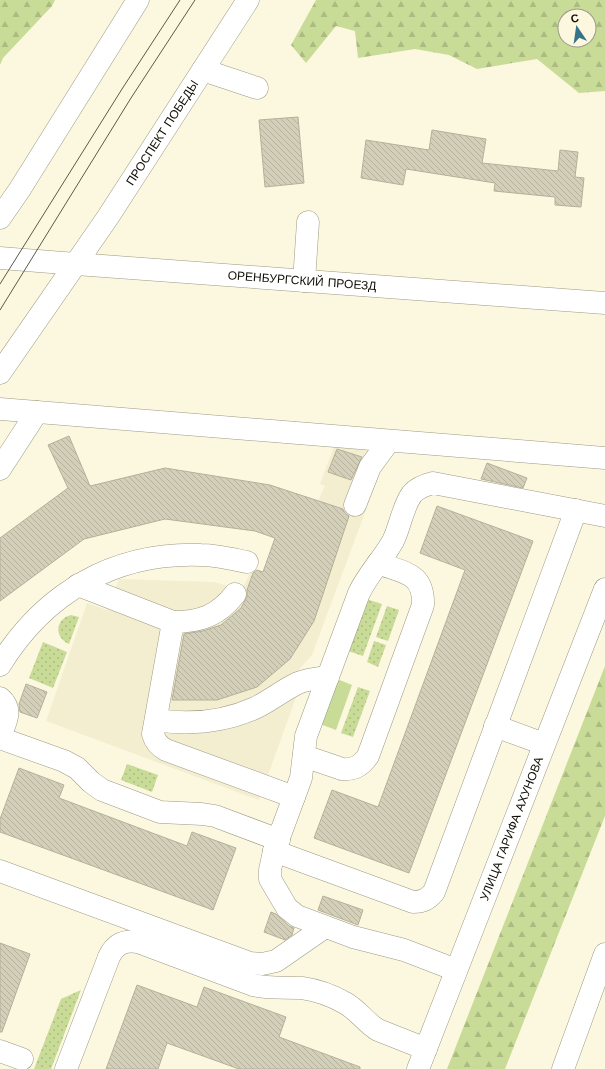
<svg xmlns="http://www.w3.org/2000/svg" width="605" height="1069" font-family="'Work Sans',sans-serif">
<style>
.built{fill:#f3eecf}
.green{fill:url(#green-dots)}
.forest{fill:url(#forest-firs);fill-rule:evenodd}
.pitch{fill:#c8db97}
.building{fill:url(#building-back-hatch);stroke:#b4b09a}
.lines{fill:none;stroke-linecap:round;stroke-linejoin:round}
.minor-casing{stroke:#9d9984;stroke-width:23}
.major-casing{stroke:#9d9984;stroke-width:23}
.minor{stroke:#fff;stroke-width:22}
.major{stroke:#fff;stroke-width:22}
.tram{stroke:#5a584b;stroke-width:1}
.labels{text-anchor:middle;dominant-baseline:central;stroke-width:3;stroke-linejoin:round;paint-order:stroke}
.street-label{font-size:12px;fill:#0e0d06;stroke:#fcf8e0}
</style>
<defs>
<pattern id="green-dots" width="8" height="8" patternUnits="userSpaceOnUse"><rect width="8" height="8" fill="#c8db97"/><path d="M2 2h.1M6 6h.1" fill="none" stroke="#abbb81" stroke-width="1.8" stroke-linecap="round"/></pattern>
<pattern id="forest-firs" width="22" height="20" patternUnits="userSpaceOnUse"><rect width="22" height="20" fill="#c8db97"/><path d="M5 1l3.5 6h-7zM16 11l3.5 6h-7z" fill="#abbb81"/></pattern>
<pattern id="building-back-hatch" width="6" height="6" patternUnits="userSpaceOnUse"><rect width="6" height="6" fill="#d3cfb8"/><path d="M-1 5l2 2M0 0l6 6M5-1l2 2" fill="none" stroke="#b4b19d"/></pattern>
</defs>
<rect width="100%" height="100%" fill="#fcf8e0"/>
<!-- built -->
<path class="built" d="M 335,444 L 375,448 L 386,456 L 312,655 L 297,672 L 298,692 L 259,800 L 46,721 L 87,603 L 107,610 L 119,579 L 214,582 L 242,590 L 252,568 L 263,572 L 269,555 L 280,559 L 320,601 L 350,511 L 318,501 L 325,486 L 320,484 Z"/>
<!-- green -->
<path class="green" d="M 366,599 L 382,604 L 363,656 L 348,651 Z
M 387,606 L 399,610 L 388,641 L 376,637 Z
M 71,615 L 79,617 L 69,644 C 54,638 55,619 71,615 Z
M 374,641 L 386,645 L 378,667 L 367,662 Z
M 43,642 L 67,652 L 53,688 L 29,678 Z
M 358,687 L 370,691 L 353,737 L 341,733 Z
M 127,764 L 158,775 L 152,792 L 121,780 Z
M 81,990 L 51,1069 L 34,1069 L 61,999 Z"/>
<!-- forest -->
<path class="forest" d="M 0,0 L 55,0 L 52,6 L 3,58 L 0,65 Z
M 316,0 L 605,0 L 605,91 L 579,93 L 537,59 L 477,69 L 449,55 L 415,49 L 358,58 L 355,31 L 336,26 L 306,63 L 291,45 ZM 565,16 L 589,16 L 589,40 L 565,40 Z
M 605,666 L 605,816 L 505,1069 L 447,1069 Z"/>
<!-- pitch -->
<path class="pitch" d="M 337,679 L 352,685 L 336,730 L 320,724 Z"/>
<!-- building -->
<path class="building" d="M 298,117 L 304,183 L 265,187 L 259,120 Z
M 432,130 L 486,139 L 482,163 L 558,171 L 560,150 L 578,152 L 575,177 L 584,178 L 581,207 L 555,205 L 555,197 L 494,191 L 495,183 L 406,169 L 403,185 L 361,178 L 366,140 L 429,150 Z
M 69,436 L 90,486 L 165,468 L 270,485 L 343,509 L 345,513 L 349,516 L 314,621 L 290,659 L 257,687 L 217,700 L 172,700 L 184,634 L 203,631 L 221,625 L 241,608 L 247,597 L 247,590 L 253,573 L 257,570 L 263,572 L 275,538 L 255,531 L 165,519 L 84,539 L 0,601 L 0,538 L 68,488 L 48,445 Z
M 337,449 L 362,457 L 351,480 L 328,472 Z
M 487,463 L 527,478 L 523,488 L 481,479 Z
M 437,506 L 533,541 L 409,873 L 314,838 L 332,790 L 378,807 L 465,570 L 420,553 Z
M 26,684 L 47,692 L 37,718 L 20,712 L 19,704 Z
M 19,768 L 64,785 L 59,798 L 187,846 L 192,832 L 236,848 L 213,910 L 0,832 L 0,819 Z
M 323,896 L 363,910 L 358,925 L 318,910 Z
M 271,912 L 276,914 L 289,926 L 294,928 L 292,935 L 285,940 L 264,932 Z
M 0,943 L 30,954 L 2,1032 L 0,1032 Z
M 137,985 L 197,1007 L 204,987 L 286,1017 L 279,1037 L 360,1067 L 360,1069 L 239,1069 L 167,1043 L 158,1069 L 106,1069 Z"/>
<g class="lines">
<!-- minor casing -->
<g class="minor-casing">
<g id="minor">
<path d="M 203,70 L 257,88"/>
<path d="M 304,281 L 308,222"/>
<path d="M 0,409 L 605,458"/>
<path d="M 0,469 L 37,412"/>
<path d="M 355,505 L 370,467 L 389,441"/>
<path d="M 78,585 L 173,622 C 200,622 218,616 235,594"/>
<path d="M 173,622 L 153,734 C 155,742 159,746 166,750 L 294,797"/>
<path d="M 0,665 C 45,592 115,552 201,555 C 216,555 232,559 247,562"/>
<path d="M 0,698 C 14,710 5,722 0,737"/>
<path d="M 156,720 C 189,725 224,722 255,708 C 270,701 283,690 298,683 C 307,679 318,678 328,677"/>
<path d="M 495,726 L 544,744"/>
<path d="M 0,738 L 64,761 L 77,768 L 91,782 L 102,790 L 160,812 L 202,814 L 215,816 L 279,840"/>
<path d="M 304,756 L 342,769 C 354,770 361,766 368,756 L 423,605 C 424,572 403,573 378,563"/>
<path d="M 274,851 L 413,902 C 423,902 428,899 434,892 L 576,510"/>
<path d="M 0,871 L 250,963 L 262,964 L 276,961 L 325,927"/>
<path d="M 456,970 L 404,950 L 353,937 L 297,916 L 287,908 L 270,879 L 270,870 L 274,851 L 301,778 L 306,736 L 359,593 C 368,574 383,559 393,541 C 400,527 403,506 412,494 C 417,488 425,485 433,483 L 605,516"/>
<path d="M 0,1051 L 22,1059"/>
<path d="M 66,1069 L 109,957 C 115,944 124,940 138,942 L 253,985 C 269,989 285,987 302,988 C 316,990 333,996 345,1003 C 358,1010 366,1023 378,1030 L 426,1049"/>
<path id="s1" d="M 418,1069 L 605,589"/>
<path d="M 563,1069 L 605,954"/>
</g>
</g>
<!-- major casing -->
<g class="major-casing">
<g id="major">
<path d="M 0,218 L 20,189 L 138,0"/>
<path id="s2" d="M 0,258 L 76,264 L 605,303"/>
<path id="s3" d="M 0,373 L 108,217 L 248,0"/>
</g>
</g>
<!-- minor -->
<use href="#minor" class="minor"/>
<!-- major -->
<use href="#major" class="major"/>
<!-- tram -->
<path class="tram" d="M 0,284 L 122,89 L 180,0
M 0,310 L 131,98 L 195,0"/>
</g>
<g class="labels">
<!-- street labels -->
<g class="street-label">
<text stroke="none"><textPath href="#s3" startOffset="290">ПРОСПЕКТ ПОБЕДЫ</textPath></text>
<text stroke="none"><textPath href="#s2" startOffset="303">ОРЕНБУРГСКИЙ ПРОЕЗД</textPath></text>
<text stroke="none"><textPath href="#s1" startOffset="258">УЛИЦА ГАРИФА АХУНОВА</textPath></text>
</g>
</g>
<!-- north arrow -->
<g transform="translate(577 28) rotate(347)"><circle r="19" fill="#fcf8e0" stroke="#9d9a89"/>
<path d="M0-3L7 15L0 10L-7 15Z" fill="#357388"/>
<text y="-6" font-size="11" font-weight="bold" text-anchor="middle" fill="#0e0d06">С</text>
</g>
</svg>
